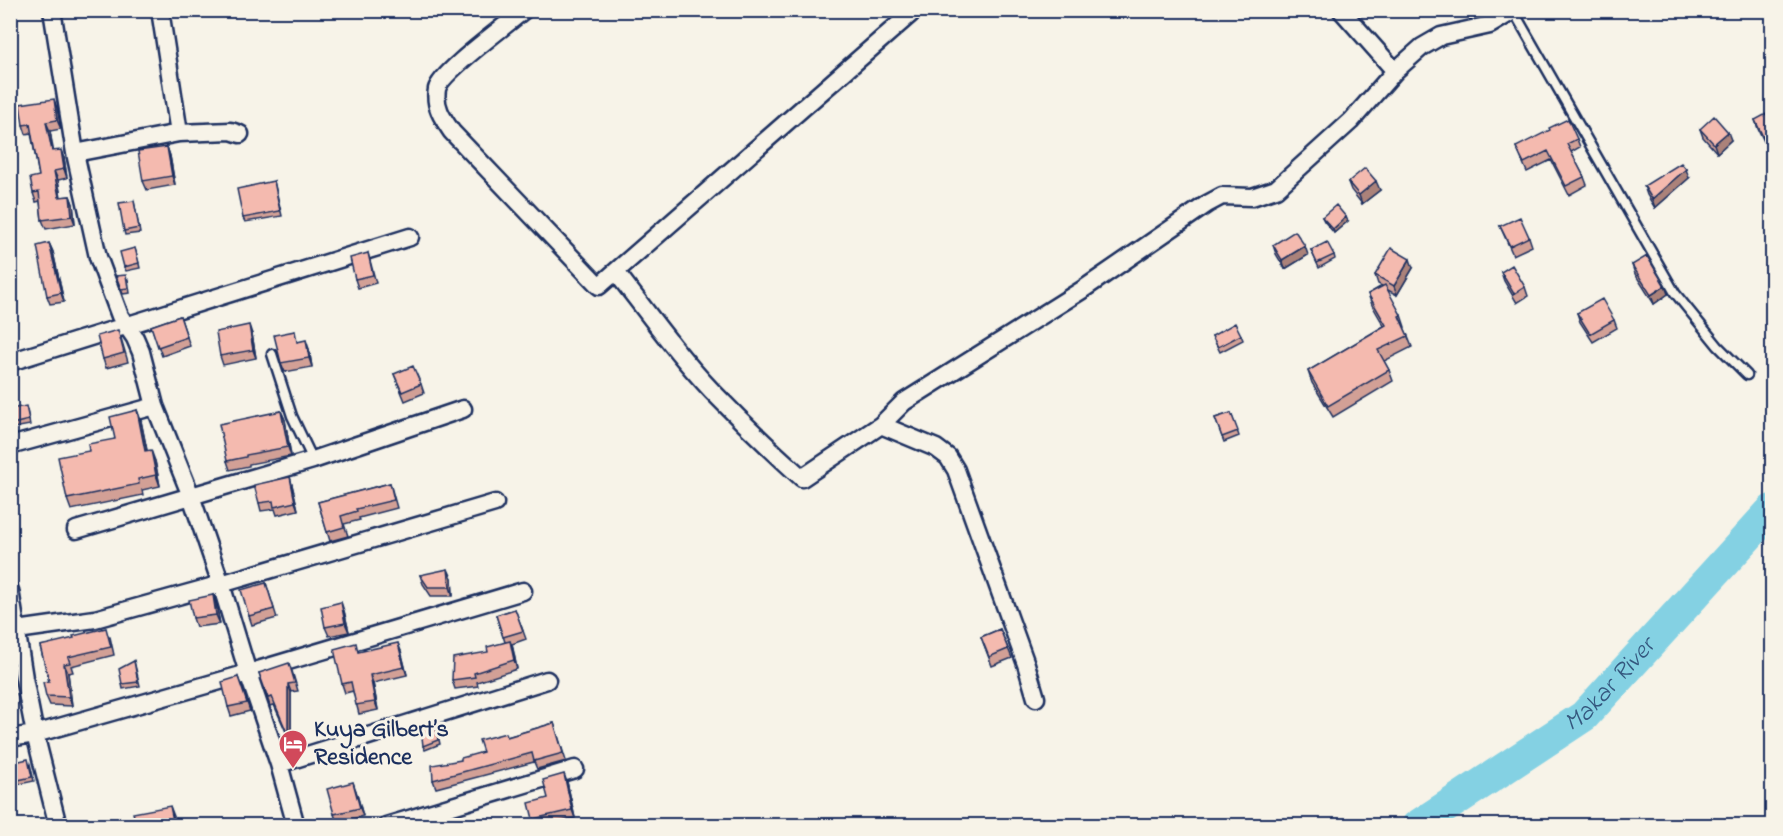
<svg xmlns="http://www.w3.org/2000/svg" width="1783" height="836" font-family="'Indie Flower',sans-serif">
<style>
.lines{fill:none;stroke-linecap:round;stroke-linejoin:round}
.river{stroke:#84d1e3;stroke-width:32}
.service-casing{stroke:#1b2f5e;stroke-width:13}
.minor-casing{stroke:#1b2f5e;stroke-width:21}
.service{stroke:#f7f3e8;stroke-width:8}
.minor{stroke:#f7f3e8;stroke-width:16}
.wall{fill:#d2a096;stroke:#1b2f5e;stroke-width:1.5}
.shaded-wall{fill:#ab827a;stroke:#1b2f5e;stroke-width:1.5}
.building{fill:#f4baaf;stroke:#1b2f5e;stroke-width:1.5}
.labels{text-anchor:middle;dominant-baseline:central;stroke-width:6;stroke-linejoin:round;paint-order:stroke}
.poi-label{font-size:24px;font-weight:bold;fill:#1b2f5e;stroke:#f7f3e8;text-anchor:start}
.water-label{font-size:26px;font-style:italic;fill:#35587f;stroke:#f7f3e8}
</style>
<rect width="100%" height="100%" fill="#f7f3e8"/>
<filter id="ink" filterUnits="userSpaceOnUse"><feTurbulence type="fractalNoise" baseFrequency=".0167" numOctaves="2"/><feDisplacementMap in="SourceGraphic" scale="12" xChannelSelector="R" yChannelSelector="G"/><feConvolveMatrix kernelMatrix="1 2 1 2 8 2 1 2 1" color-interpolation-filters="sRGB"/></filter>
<g filter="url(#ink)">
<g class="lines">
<!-- river -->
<path class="river" id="s1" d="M 1417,826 L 1584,716 L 1772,510"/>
<!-- service casing -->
<g class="service-casing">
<path id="service" d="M 1514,12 L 1675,293 L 1718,346 L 1747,375
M 272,354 L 292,416 L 313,460"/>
</g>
<!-- minor casing -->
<g class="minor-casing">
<path id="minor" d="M 52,10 L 75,153 L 98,257 L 120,316 L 135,338 L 141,352 L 155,406 L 191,496 L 221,584 L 248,673 L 523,591
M 524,10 C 507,25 441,72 437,89 C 434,107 443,119 452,132 L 599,286 L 915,10
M 1341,10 L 1395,71
M 179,133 L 231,131 L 240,134
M 75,153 L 179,133 L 160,10
M 616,272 C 647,312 677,354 712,391 C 741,421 771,450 802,478 L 881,425 L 904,402 L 1082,290 L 1207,204 L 1222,196 L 1252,197 L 1276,189 L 1351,121 L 1395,71 L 1422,47 L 1441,36 L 1490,25 L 1515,10
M 10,362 L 410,237
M 881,425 L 936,448 L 948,457 L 956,470 L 1026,664 L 1036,698
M 10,446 L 155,406
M 76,530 L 313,460 L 463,409
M 10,590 L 24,678 L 35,734 L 58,826
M 10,631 L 95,619 L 221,584 L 495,503
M 10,738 L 35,734 L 248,673 L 279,764 L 296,826
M 279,764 L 547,680
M 386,826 L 575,769"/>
</g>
<!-- service -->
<use href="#service" class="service"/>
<!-- minor -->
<use href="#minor" class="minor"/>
</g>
<!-- wall -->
<path class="wall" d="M 57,108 L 61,129 L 50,131 L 53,151 L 64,158 L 67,178 L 58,180 L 61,197 L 70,196 L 73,204 L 75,224 L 46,229 L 42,220 L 40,201 L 36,202 L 33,193 L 39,176 L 31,133 L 26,134 L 23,125 Z
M 1755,120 L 1773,123 L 1773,152 L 1770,154 L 1758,129 Z
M 1700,129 L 1731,140 L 1717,153 L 1703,137 Z
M 1577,139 L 1580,147 L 1571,152 L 1584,177 L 1587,185 L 1569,195 L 1551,160 L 1527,172 L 1516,147 Z
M 167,147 L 170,156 L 175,185 L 147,190 L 143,181 Z
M 1689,178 L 1655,208 L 1647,195 L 1644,186 Z
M 274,181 L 282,216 L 245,222 L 243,218 Z
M 1348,182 L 1380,190 L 1362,204 L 1351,190 Z
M 134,201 L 140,233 L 125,235 L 124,231 Z
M 1322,217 L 1348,221 L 1334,233 L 1324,221 Z
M 1500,226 L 1529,237 L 1532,246 L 1513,255 Z
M 49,243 L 53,252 L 64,302 L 50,304 L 47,296 Z
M 1273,245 L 1308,255 L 1285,269 L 1276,254 Z
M 1311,250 L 1334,255 L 1335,259 L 1319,268 Z
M 136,252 L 140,268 L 126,271 L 124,267 Z
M 368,253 L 376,283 L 358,288 L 355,279 Z
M 1632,265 L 1665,286 L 1668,294 L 1654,304 L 1635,274 Z
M 1413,268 L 1397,295 L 1386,289 L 1401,315 L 1405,327 L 1404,327 L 1412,347 L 1384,361 L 1389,370 L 1393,381 L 1333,417 L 1312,383 L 1308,371 L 1384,326 L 1372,305 L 1368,294 L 1382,286 L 1378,284 L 1375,275 Z
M 1501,272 L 1525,287 L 1528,296 L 1517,303 L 1504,281 Z
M 116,276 L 128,279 L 130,293 L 123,294 Z
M 1577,313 L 1614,320 L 1617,328 L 1593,342 L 1580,322 Z
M 180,316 L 190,346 L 162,356 L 151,326 Z
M 252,334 L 256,358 L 223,365 L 220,356 Z
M 1241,335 L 1243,340 L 1220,352 L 1212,336 Z
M 121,338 L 128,362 L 106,368 L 103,359 Z
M 298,342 L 309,349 L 312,367 L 285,372 L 281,363 Z
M 394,374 L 421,384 L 424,393 L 405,401 Z
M 27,410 L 30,425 L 14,428 L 12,424 Z
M 137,410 L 141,421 L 147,450 L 155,461 L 160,486 L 142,490 L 143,495 L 71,510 L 67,499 L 89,451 L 115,439 Z
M 281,411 L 285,420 L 291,456 L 249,464 L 249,466 L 230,470 L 227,461 Z
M 1231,413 L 1239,436 L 1224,442 L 1215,418 Z
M 290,477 L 292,485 L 298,510 L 277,515 L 275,509 L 261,511 L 259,503 Z
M 390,483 L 397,508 L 359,518 L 360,520 L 344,524 L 348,536 L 330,541 L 318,502 Z
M 420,575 L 452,578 L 453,596 L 431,596 L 423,584 Z
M 266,583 L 277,618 L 252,625 L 249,616 Z
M 213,595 L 216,604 L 220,624 L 196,627 L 193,618 Z
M 515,609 L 526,639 L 512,644 L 517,669 L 477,682 L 478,686 L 455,689 L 452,680 L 488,652 L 505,642 L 496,615 Z
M 344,611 L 349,632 L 329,636 L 325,627 Z
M 1000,629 L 1012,658 L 992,666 L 981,637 Z
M 110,637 L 114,655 L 71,666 L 73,672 L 68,673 L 72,706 L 50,705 L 46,696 L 49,681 L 40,646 Z
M 401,651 L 407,675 L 373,683 L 378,710 L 359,714 L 353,691 L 345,693 L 342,684 L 359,652 Z
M 134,661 L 140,686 L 123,689 L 122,684 Z
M 292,671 L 298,691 L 291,692 L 291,743 L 274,705 L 270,706 L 259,673 Z
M 238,677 L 250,711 L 231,716 L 228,707 Z
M 554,723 L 566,761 L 537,769 L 534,762 L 436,788 L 433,780 L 461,760 L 483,752 L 507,737 Z
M 436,726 L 440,744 L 425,750 L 423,746 Z
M 30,764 L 34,781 L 20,784 L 18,780 Z
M 567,782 L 575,818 L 545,825 L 536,825 L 533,819 L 548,798 Z
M 356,791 L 363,816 L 337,823 L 334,814 Z"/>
<!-- shaded-wall -->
<path class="shaded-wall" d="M 54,99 L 57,108 L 61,129 L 57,120 Z
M 46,122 L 50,131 L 55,160 L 52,151 Z
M 1728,132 L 1731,140 L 1717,153 L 1714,144 Z
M 167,147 L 170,156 L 175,185 L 172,176 Z
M 61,150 L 64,158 L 67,178 L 64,169 Z
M 1686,169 L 1689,178 L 1655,208 L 1652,199 Z
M 54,171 L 58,180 L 62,206 L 59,197 Z
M 1376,181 L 1380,190 L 1362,204 L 1359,195 Z
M 70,196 L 73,204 L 75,224 L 72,216 Z
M 1346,217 L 1348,221 L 1334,233 L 1333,229 Z
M 49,243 L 53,252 L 64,302 L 61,293 Z
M 1305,246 L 1308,255 L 1285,269 L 1282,260 Z
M 1410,259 L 1413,268 L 1397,295 L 1394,286 Z
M 1665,286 L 1668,294 L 1654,304 L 1651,295 Z
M 249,325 L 252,334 L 256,358 L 253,350 Z
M 306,340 L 309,349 L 312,367 L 309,358 Z
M 137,410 L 141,421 L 149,462 L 145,451 Z
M 281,411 L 285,420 L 291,456 L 288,447 Z
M 151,450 L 155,461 L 160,486 L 156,475 Z
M 290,477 L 292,485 L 298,510 L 295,502 Z
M 448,569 L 452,578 L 453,596 L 450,587 Z
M 213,595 L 216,604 L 220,624 L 216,615 Z
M 341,602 L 344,611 L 349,632 L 345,623 Z
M 510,641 L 513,649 L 517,669 L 514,660 Z
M 398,643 L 401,651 L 407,675 L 404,667 Z
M 64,664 L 68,673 L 72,706 L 69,697 Z
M 370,675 L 373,683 L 378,710 L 375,702 Z
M 288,684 L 291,692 L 291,743 L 288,735 Z
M 564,774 L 567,782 L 575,818 L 572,810 Z
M 353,782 L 356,791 L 363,816 L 360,808 Z
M 170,806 L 175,819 L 176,825 L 174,825 Z"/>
<!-- building -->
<path class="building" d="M 54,99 L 57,120 L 46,122 L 52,151 L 61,150 L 64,169 L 54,171 L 59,197 L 70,196 L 72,216 L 42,220 L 39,192 L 33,193 L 30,178 L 39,176 L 30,124 L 23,125 L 20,104 Z
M 1768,113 L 1773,123 L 1773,142 L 1767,145 L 1755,120 Z
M 1714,116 L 1728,132 L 1714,144 L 1700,129 Z
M 1568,119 L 1577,139 L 1567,144 L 1584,177 L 1566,186 L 1548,151 L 1524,163 L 1516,147 L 1550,130 L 1549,128 Z
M 167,147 L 172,176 L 143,181 L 138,151 Z
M 1681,163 L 1686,169 L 1652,199 L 1644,186 Z
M 1365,168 L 1376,181 L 1359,195 L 1348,182 Z
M 274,181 L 280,211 L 243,218 L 237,189 Z
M 134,201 L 139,228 L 124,231 L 119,203 Z
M 1336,205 L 1346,217 L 1333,229 L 1322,217 Z
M 1520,217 L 1529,237 L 1510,246 L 1500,226 Z
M 1295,231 L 1305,246 L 1282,260 L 1273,245 Z
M 1327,242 L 1334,255 L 1317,263 L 1311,250 Z
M 49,243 L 61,293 L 47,296 L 37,246 Z
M 135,248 L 139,263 L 124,267 L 120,252 Z
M 1391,248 L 1410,259 L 1394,286 L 1375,275 Z
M 368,253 L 373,275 L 355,279 L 350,258 Z
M 1647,256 L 1665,286 L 1651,295 L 1632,265 Z
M 1512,265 L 1525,287 L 1514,294 L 1501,272 Z
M 126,275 L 128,288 L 121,289 L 116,276 Z
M 1385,285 L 1401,315 L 1399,316 L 1408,336 L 1378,350 L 1389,370 L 1328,406 L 1308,371 L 1386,325 L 1368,294 Z
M 1602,299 L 1614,320 L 1590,334 L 1577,313 Z
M 180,316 L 187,337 L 158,347 L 151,326 Z
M 1235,323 L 1241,335 L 1218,347 L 1212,336 Z
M 249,325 L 253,350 L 220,356 L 216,332 Z
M 118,330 L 124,353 L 103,359 L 97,336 Z
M 295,331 L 297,342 L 306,340 L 309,358 L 281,363 L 274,335 Z
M 413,366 L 421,384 L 402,392 L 394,374 Z
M 26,406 L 29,420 L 12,424 L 10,417 L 10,409 Z
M 137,410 L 145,451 L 151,450 L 156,475 L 138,479 L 139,484 L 67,499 L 58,457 L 89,451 L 88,444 L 115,439 L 110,417 Z
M 281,411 L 288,447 L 246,455 L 246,457 L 227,461 L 219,424 Z
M 1231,413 L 1238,431 L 1222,437 L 1215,418 Z
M 290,477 L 295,502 L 274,507 L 273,501 L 259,503 L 254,485 Z
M 390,483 L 394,500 L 356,509 L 357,511 L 341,516 L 344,527 L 327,532 L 318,502 Z
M 448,569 L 450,587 L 428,587 L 420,575 Z
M 266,583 L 274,609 L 249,616 L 241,590 Z
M 213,595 L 216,615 L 193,618 L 189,600 Z
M 341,602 L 345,623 L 325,627 L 321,607 Z
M 515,609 L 523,631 L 503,637 L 496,615 Z
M 106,628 L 111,647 L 68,657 L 70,663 L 64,664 L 69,697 L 46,696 L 43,682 L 49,681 L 40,646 L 74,638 L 73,636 Z
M 1000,629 L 1008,649 L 989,657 L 981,637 Z
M 510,641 L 514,660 L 474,673 L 475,677 L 452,680 L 453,658 L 488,652 L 487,647 Z
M 356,643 L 358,652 L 398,643 L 404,667 L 370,675 L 375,702 L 356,705 L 351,682 L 342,684 L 334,649 Z
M 134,661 L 138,682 L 122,684 L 119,669 Z
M 289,663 L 295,683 L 288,684 L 288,735 L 272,697 L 268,698 L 259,673 Z
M 238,677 L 247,703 L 228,707 L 222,682 Z
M 554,723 L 563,753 L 534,761 L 532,753 L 433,780 L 432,765 L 461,760 L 461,758 L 483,752 L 479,740 L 506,733 L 507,737 Z
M 436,726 L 438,740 L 423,746 L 421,728 Z
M 28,759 L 32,777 L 18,780 L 15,762 Z
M 564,774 L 572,810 L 533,819 L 529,803 L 548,798 L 543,780 Z
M 353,782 L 360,808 L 334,814 L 327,789 Z
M 170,806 L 174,825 L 137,825 L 133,813 Z"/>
</g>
<!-- icons -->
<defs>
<g id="hotel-pin" transform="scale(1.5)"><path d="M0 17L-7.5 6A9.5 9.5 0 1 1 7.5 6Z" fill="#d1495b" stroke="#f7f3e8"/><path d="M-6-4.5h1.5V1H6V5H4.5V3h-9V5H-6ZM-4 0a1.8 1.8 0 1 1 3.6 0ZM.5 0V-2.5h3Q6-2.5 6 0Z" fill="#fff"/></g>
</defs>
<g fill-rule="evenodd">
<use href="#hotel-pin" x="293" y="744"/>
</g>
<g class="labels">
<!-- poi labels -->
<g class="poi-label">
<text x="314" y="730">Kuya Gilbert’s<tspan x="314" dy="28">Residence</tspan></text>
</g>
<!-- water labels -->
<g class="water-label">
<text stroke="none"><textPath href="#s1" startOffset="240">Makar River</textPath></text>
</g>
</g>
<!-- margin -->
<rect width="1783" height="836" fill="none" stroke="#f7f3e8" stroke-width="36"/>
<rect x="18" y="18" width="1747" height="800" fill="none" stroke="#1b2f5e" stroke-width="2" filter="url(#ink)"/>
</svg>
